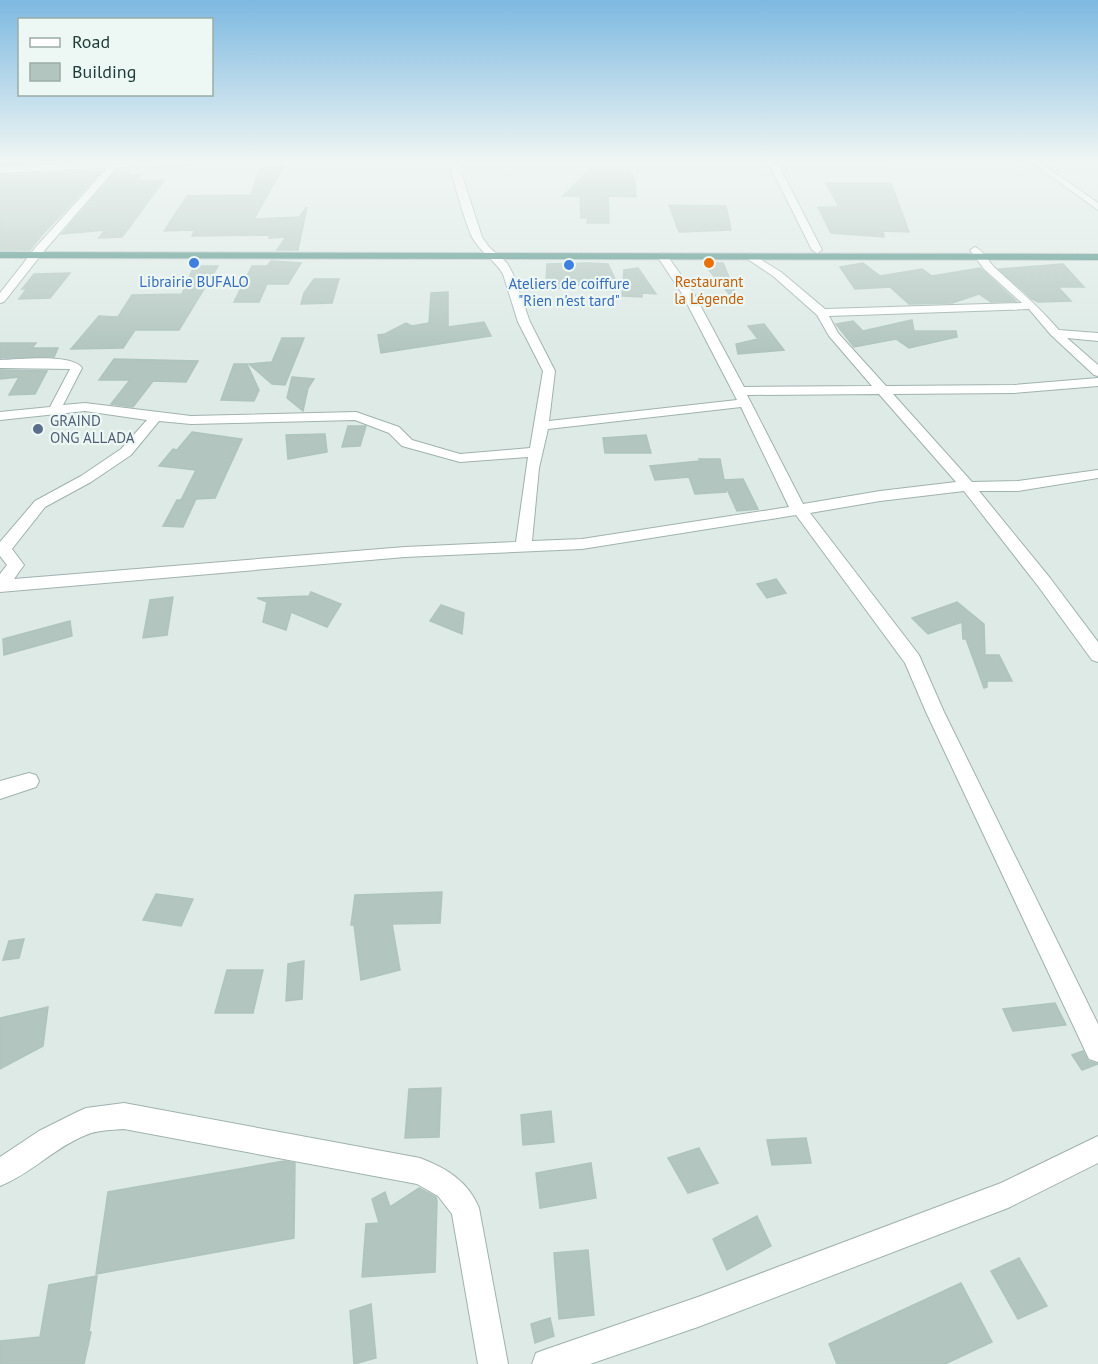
<svg xmlns="http://www.w3.org/2000/svg" width="1098" height="1364" font-family="'PT Sans',sans-serif">
<style>
.building{fill:#b2c5bf;stroke:#afc4bd;stroke-width:1.5}
.lines{fill:none;stroke-linecap:round;stroke-linejoin:round}
.minor-casing{stroke:#a0b2ae;stroke-width:2}
.trunk-casing{stroke:#bbc4c3;stroke-width:2}
.minor{fill:#fff;fill-rule:evenodd}
.trunk{fill:#42877d;fill-rule:evenodd}
.shop-dot{fill:#3f7fe0;stroke:#edf7f3;stroke-width:2}
.food-dot{fill:#e8710a;stroke:#edf7f3;stroke-width:2}
.service-dot{fill:#5c6f8a;stroke:#edf7f3;stroke-width:2}
.labels{text-anchor:middle;dominant-baseline:central;stroke-width:4.5;stroke-linejoin:round;paint-order:stroke}
.far-shop-label{font-size:15px;fill:#366cbe;stroke:#edf7f3}
.far-food-label{font-size:15px;fill:#c56008;stroke:#edf7f3}
.far-service-label{font-size:15px;fill:#4e5e75;stroke:#edf7f3;text-anchor:start}
</style>
<rect width="100%" height="100%" fill="#ddeae6"/>
<!-- building -->
<path class="building" d="M 0,160 L 109,160 L 0,165 Z
M 284,166 L 254,219 L 299,217 L 307,207 L 298,250 L 277,250 L 286,237 L 269,238 L 270,235 L 192,236 L 195,230 L 164,231 L 187,196 L 251,195 L 260,167 Z
M 592,168 L 630,169 L 635,182 L 636,197 L 608,196 L 609,223 L 587,223 L 588,218 L 581,218 L 580,196 L 563,196 Z
M 102,171 L 41,236 L 30,250 L 0,250 L 0,175 Z
M 116,171 L 130,171 L 127,175 L 142,174 L 136,181 L 164,180 L 122,237 L 99,238 L 105,230 L 62,234 Z
M 826,183 L 891,183 L 909,232 L 883,231 L 884,237 L 831,233 L 818,207 L 839,207 Z
M 669,205 L 726,206 L 731,230 L 679,232 Z
M 271,261 L 301,263 L 288,284 L 267,284 L 259,302 L 234,302 L 252,266 L 267,266 Z
M 589,263 L 608,264 L 615,279 L 550,290 L 546,284 L 547,264 Z
M 703,263 L 723,263 L 738,299 L 735,301 Z
M 863,263 L 880,276 L 922,269 L 932,276 L 980,268 L 1016,301 L 991,302 L 979,294 L 952,303 L 909,304 L 890,287 L 855,289 L 840,267 Z
M 1063,264 L 1084,287 L 1058,287 L 1071,301 L 1038,302 L 1032,299 L 999,269 Z
M 194,266 L 218,266 L 179,330 L 135,330 L 123,348 L 71,349 L 99,316 L 118,317 L 132,295 L 182,294 Z
M 638,268 L 656,294 L 642,293 L 642,297 L 622,296 L 624,270 Z
M 70,273 L 50,298 L 19,299 L 27,288 L 22,289 L 34,274 Z
M 314,279 L 339,279 L 332,303 L 301,304 L 304,293 Z
M 448,292 L 448,327 L 484,322 L 491,336 L 381,353 L 378,335 L 385,334 L 406,323 L 412,326 L 429,323 L 431,293 Z
M 912,320 L 914,331 L 956,331 L 957,337 L 909,348 L 896,339 L 854,347 L 836,324 L 853,321 L 863,331 Z
M 764,324 L 784,350 L 738,354 L 736,344 L 758,339 L 748,326 Z
M 282,338 L 304,338 L 285,385 L 272,384 L 249,364 L 272,362 Z
M 0,343 L 36,343 L 32,348 L 58,348 L 54,357 L 0,358 Z
M 114,359 L 198,361 L 186,382 L 153,381 L 133,407 L 111,404 L 130,380 L 99,380 Z
M 234,364 L 247,364 L 259,390 L 254,401 L 221,400 Z
M 0,370 L 47,371 L 35,394 L 9,395 L 19,377 L 0,379 Z
M 292,377 L 314,379 L 308,388 L 303,411 L 287,398 Z
M 348,426 L 366,426 L 360,446 L 342,447 Z
M 192,432 L 242,439 L 215,498 L 196,499 L 183,527 L 163,526 L 177,500 L 181,500 L 196,470 L 159,466 L 173,449 L 177,450 Z
M 325,434 L 327,452 L 288,459 L 286,435 Z
M 646,435 L 651,453 L 605,453 L 603,438 Z
M 699,459 L 720,459 L 724,480 L 743,479 L 758,509 L 737,511 L 726,487 L 726,492 L 695,494 L 689,477 L 655,480 L 650,466 L 700,461 Z
M 776,579 L 786,593 L 767,598 L 757,584 Z
M 311,592 L 341,604 L 327,627 L 291,612 L 286,630 L 263,622 L 267,602 L 257,598 L 309,596 Z
M 173,597 L 167,635 L 143,638 L 150,600 Z
M 957,602 L 984,624 L 985,655 L 999,655 L 1012,681 L 987,681 L 987,687 L 984,688 L 966,639 L 963,639 L 962,622 L 928,634 L 912,618 Z
M 441,605 L 464,613 L 462,634 L 430,621 Z
M 70,621 L 72,636 L 4,655 L 3,639 Z
M 442,892 L 440,923 L 392,924 L 400,970 L 361,980 L 354,925 L 351,925 L 355,895 Z
M 156,894 L 193,899 L 181,926 L 143,920 Z
M 24,939 L 19,958 L 3,960 L 9,941 Z
M 304,961 L 302,999 L 286,1001 L 288,964 Z
M 227,970 L 263,970 L 253,1013 L 215,1013 Z
M 1055,1003 L 1066,1025 L 1013,1031 L 1003,1009 Z
M 48,1007 L 43,1046 L 0,1069 L 0,1018 Z
M 1083,1051 L 1088,1061 L 1098,1064 L 1082,1070 L 1072,1055 Z
M 441,1088 L 439,1137 L 405,1138 L 409,1089 Z
M 551,1111 L 554,1142 L 523,1145 L 521,1115 Z
M 806,1138 L 811,1163 L 772,1165 L 767,1140 Z
M 699,1148 L 718,1183 L 688,1193 L 668,1158 Z
M 284,1161 L 295,1163 L 294,1238 L 96,1274 L 108,1192 Z
M 591,1163 L 596,1198 L 540,1208 L 536,1173 Z
M 419,1188 L 436,1197 L 437,1201 L 435,1272 L 362,1277 L 366,1224 L 379,1223 L 372,1199 L 385,1192 L 390,1207 Z
M 757,1216 L 771,1246 L 727,1270 L 713,1239 Z
M 588,1250 L 594,1315 L 559,1319 L 554,1253 Z
M 1019,1258 L 1047,1306 L 1018,1319 L 991,1271 Z
M 97,1276 L 89,1332 L 91,1332 L 84,1364 L 0,1364 L 0,1341 L 40,1337 L 49,1285 Z
M 961,1283 L 992,1342 L 945,1364 L 837,1364 L 829,1344 Z
M 371,1304 L 376,1358 L 354,1364 L 350,1311 Z
M 550,1318 L 554,1336 L 535,1343 L 531,1324 Z"/>
<g class="lines">
<!-- minor casing -->
<g class="minor-casing">
<path id="minor" d="M 115,160 L 123,160 L 122,162 L 217,160 L 213,163 L 117,167 L 44,251 L 4,302 L 0,303 L 0,293 L 36,247 L 107,168 L 0,173 L 0,167 L 112,162 Z
M 449,160 L 886,160 L 890,163 L 886,166 L 779,166 L 822,250 L 817,253 L 812,250 L 770,166 L 459,166 L 482,237 L 489,247 L 507,263 L 513,274 L 530,322 L 555,371 L 549,421 L 737,400 L 681,292 L 657,256 L 662,253 L 666,254 L 693,292 L 744,387 L 872,386 L 829,336 L 817,315 L 773,276 L 746,258 L 745,256 L 750,253 L 781,272 L 825,309 L 1022,303 L 984,269 L 970,250 L 975,247 C 983,250 988,261 994,267 C 1017,288 1039,307 1059,330 L 1098,333 L 1098,341 L 1067,338 L 1098,365 L 1098,376 L 1094,375 L 1051,335 L 1029,309 L 829,316 L 838,333 L 886,386 L 1014,385 L 1098,378 L 1098,386 L 1014,393 L 893,394 L 972,482 L 1018,481 L 1098,470 L 1098,478 L 1018,491 L 979,491 L 1050,578 L 1098,642 L 1098,662 L 1092,660 L 1038,586 L 964,491 L 880,501 L 810,513 L 919,655 L 944,712 L 1098,1024 L 1098,1062 L 1089,1059 L 926,712 L 905,663 L 796,515 L 582,549 L 405,557 L 0,592 L 0,574 L 7,565 L 0,556 L 0,542 L 35,501 L 81,476 L 121,449 L 147,420 L 85,411 L 0,420 L 0,412 L 50,407 L 70,369 L 0,368 L 0,360 C 19,360 71,353 82,368 L 63,405 L 85,403 L 191,416 L 356,412 L 399,427 L 412,440 L 460,454 L 530,448 L 543,371 L 518,322 L 503,274 C 495,260 480,252 472,237 C 465,222 452,177 449,160 ZM 879,394 L 956,482 L 880,491 L 803,504 L 747,395 ZM 741,407 L 789,507 L 582,539 L 532,541 L 539,468 L 548,429 ZM 355,420 L 389,433 L 402,446 L 460,462 L 528,457 L 516,542 L 405,547 L 14,579 L 24,565 L 12,549 L 45,507 L 91,482 L 131,455 L 159,421 L 191,424 Z
M 1028,160 L 1037,160 L 1098,203 L 1098,210 Z
M 29,773 L 36,775 L 39,781 L 36,787 L 0,799 L 0,781 Z
M 124,1103 L 420,1158 C 446,1168 468,1181 479,1208 L 508,1364 L 478,1364 L 452,1214 L 438,1196 L 417,1184 L 124,1129 C 112,1130 97,1130 86,1135 C 55,1147 31,1174 0,1186 L 0,1157 L 39,1131 L 77,1112 L 86,1108 Z
M 1098,1136 L 1098,1163 L 1008,1208 L 698,1327 L 590,1364 L 532,1364 L 536,1353 L 547,1349 L 698,1297 L 1001,1183 Z"/>
</g>
<!-- trunk casing -->
<g class="trunk-casing">
<path id="trunk" d="M 0,252 L 1098,254 L 1098,260 L 0,258 Z"/>
</g>
<!-- minor -->
<use href="#minor" class="minor"/>
<!-- trunk -->
<use href="#trunk" class="trunk"/>
</g>
<!-- sky -->
<linearGradient id="sky" x2="0" y2="1"><stop stop-color="#7db9e1"/><stop offset="0.46" stop-color="#f0f6f4"/><stop offset="1" stop-color="#f0f6f4" stop-opacity="0"/></linearGradient>
<rect width="1098" height="351" fill="url(#sky)"/>
<!-- markers -->
<g class="shop-dot">
<circle cx="194" cy="263" r="6"/>
<circle cx="569" cy="265" r="6"/>
</g>
<circle class="food-dot" cx="709" cy="263" r="6"/>
<circle class="service-dot" cx="38" cy="429" r="6"/>
<g class="labels">
<!-- far-shop labels -->
<g class="far-shop-label">
<text x="194" y="281">Librairie BUFALO</text>
<text x="569" y="283">Ateliers de coiffure<tspan x="569" dy="17">"Rien n'est tard"</tspan></text>
</g>
<!-- far-food labels -->
<g class="far-food-label">
<text x="709" y="281">Restaurant<tspan x="709" dy="17">la Légende</tspan></text>
</g>
<!-- far-service labels -->
<g class="far-service-label">
<text x="50" y="420">GRAIND<tspan x="50" dy="17">ONG ALLADA</tspan></text>
</g>
</g>
<!-- legend -->
<rect x="18" y="18" width="195" height="78" fill="#edf7f3" stroke="#9aaca7" stroke-width="1.5"/>
<rect x="30" y="38" width="30" height="9" fill="#ffffff" stroke="#9aaca7" stroke-width="1.5"/>
<text x="72" y="48" font-size="18" fill="#1d3b36">Road</text>
<rect x="30" y="63" width="30" height="18" fill="#b2c5bf" stroke="#9aaca7" stroke-width="1.5"/>
<text x="72" y="78" font-size="18" fill="#1d3b36">Building</text>
</svg>
